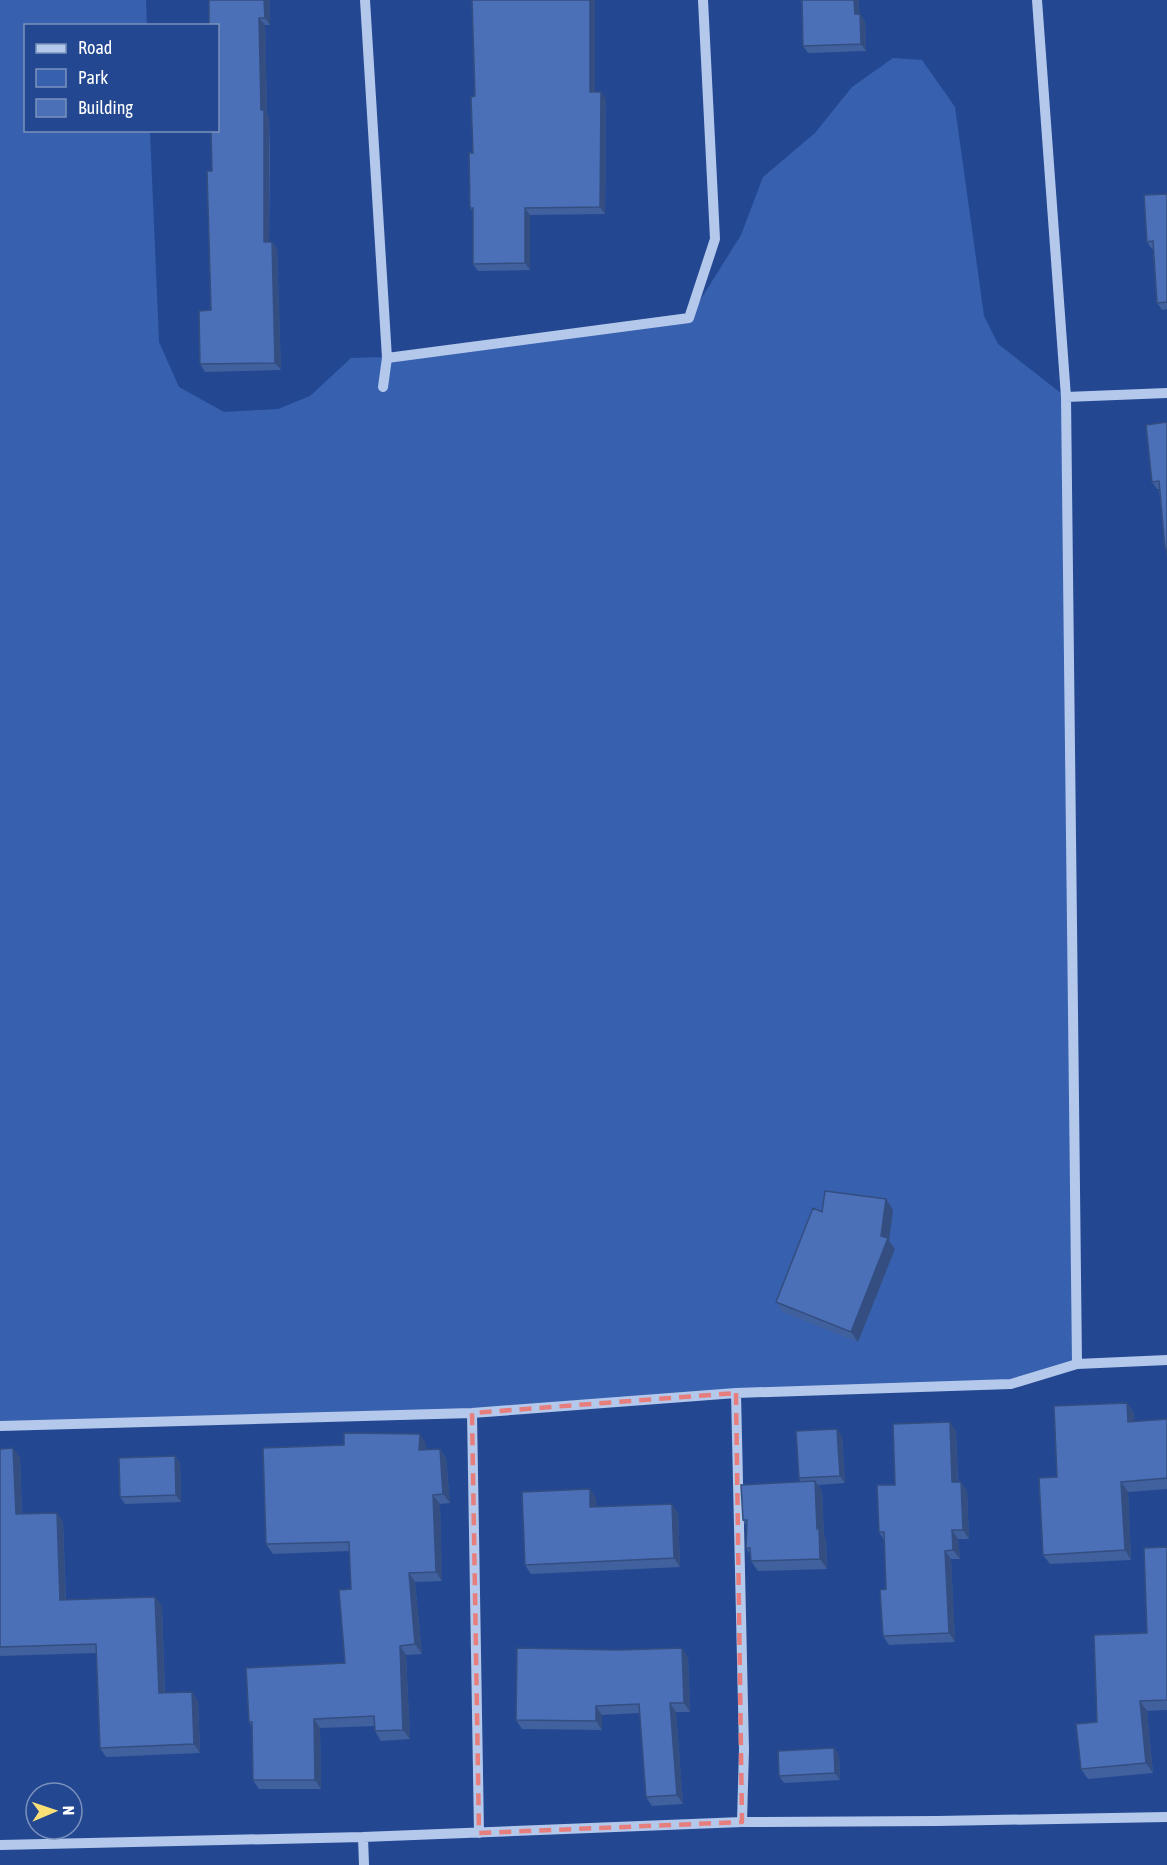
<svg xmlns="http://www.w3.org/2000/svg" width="1167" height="1865" font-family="'Asap Condensed',sans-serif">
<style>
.green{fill:#3760ae}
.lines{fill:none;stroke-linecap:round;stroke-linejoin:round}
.minor{stroke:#b4c8ec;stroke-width:10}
.wall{fill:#40609e}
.shaded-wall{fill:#344e81}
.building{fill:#4b70b8;stroke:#344e81;stroke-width:1.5}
.marked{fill:none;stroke:#e67e7e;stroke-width:4.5;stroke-dasharray:12 8;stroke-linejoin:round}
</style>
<rect width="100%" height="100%" fill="#234891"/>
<!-- green -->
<path class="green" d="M 0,0 L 146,0 L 147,25 L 26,26 L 26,130 L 150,131 L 159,342 L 179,387 L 224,412 L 278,409 L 310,396 L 351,358 L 387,357 L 689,318 L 741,235 L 763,177 L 815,133 L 852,87 L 893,58 L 922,60 L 955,107 L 984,316 L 998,344 L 1066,397 L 1077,1364 L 1011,1384 L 736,1393 L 472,1413 L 0,1426 Z"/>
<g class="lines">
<!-- minor -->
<path class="minor" d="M 365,0 L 387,358 L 383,387
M 1037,0 L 1066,397 L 1077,1364
M 387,358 L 689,318 L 715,239 L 703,0
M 1066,397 L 1167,393
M 736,1393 L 744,1749 L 742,1822
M 472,1413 L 479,1833
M 0,1426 L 472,1413 L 736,1393 L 1011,1384 L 1077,1364 L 1167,1360
M 363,1837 L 364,1865
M 0,1845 L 363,1837 L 742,1822 L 937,1821 L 1167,1817"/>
</g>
<!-- wall -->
<path class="wall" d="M 209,0 L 270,0 L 270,25 L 265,25 L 267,114 L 269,118 L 270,154 L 269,242 L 272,242 L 277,249 L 281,370 L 205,372 L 200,364 L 211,310 L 212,171 Z
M 472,0 L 595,0 L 595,92 L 606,99 L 605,214 L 530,215 L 530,270 L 478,271 L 473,264 L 473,212 L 470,208 L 475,96 Z
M 859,14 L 865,21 L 866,51 L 808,53 L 803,46 Z
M 1167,194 L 1167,309 L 1162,310 L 1157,303 L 1153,249 L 1152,249 L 1147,242 Z
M 1167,422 L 1167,551 L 1165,548 L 1159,489 L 1157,489 L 1152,482 Z
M 886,1199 L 893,1210 L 889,1241 L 895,1249 L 858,1342 L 783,1312 L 776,1302 L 822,1212 Z
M 1127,1403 L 1134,1413 L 1134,1422 L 1167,1419 L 1167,1489 L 1128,1492 L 1131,1560 L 1050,1564 L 1043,1555 L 1057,1477 Z
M 956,1431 L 958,1482 L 967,1491 L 969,1539 L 958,1539 L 960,1559 L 951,1559 L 955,1642 L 889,1645 L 883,1636 L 886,1589 L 884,1540 L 879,1532 L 895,1485 Z
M 842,1436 L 845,1483 L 818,1485 L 822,1491 L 824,1536 L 826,1539 L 827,1569 L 758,1571 L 751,1561 L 750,1554 L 746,1548 L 747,1527 L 743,1520 L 801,1482 L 799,1478 Z
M 426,1443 L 426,1450 L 440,1449 L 446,1458 L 450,1503 L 440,1504 L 442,1581 L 415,1582 L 422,1654 L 406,1655 L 410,1739 L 381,1741 L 375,1731 L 374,1726 L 320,1728 L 321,1789 L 259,1789 L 253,1780 L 252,1727 L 249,1722 L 345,1663 L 351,1589 L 349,1551 L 273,1554 L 266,1544 Z
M 0,1449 L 20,1457 L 22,1514 L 57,1513 L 63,1522 L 66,1600 L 162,1606 L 165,1693 L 192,1692 L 198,1701 L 200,1753 L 106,1757 L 100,1748 L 96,1653 L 0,1656 Z
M 175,1456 L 180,1463 L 181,1502 L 125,1504 L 120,1497 Z
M 596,1498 L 596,1506 L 678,1513 L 680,1567 L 531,1574 L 525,1565 Z
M 1167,1547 L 1167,1710 L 1147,1711 L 1153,1773 L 1088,1779 L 1081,1769 L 1097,1722 L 1147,1633 Z
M 688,1657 L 690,1712 L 676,1712 L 683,1804 L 652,1806 L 646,1797 L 640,1713 L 602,1715 L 602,1730 L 522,1729 L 516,1720 Z
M 839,1755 L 840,1780 L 784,1783 L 779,1776 Z"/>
<!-- shaded-wall -->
<path class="shaded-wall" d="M 264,0 L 270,0 L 270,25 L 265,18 Z
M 590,0 L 595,0 L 595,99 L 590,92 Z
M 854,0 L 859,0 L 860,21 L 855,14 Z
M 860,14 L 865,21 L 866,51 L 861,44 Z
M 259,18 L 265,25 L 267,114 L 269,118 L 269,250 L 264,242 Z
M 601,92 L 606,99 L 605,214 L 600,207 Z
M 525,208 L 530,215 L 530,270 L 525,263 Z
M 272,242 L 277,249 L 281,370 L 275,363 Z
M 886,1199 L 893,1210 L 889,1241 L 895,1249 L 858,1342 L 851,1332 L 881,1236 Z
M 1127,1403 L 1134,1413 L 1135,1432 L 1128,1422 Z
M 950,1422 L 956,1431 L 958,1491 L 952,1482 Z
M 837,1429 L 842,1436 L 845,1483 L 840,1476 Z
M 420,1434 L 426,1443 L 426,1460 L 419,1450 Z
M 13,1448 L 20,1457 L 22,1523 L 16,1514 Z
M 440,1449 L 446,1458 L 450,1503 L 443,1494 Z
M 175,1456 L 180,1463 L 181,1502 L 176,1495 Z
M 815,1481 L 822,1491 L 824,1536 L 826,1539 L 827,1569 L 820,1559 L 817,1529 Z
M 961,1482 L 967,1491 L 969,1539 L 963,1530 Z
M 1121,1482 L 1128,1492 L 1131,1560 L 1125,1550 Z
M 590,1489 L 596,1498 L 597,1516 L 590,1507 Z
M 433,1495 L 440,1504 L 442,1581 L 436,1572 Z
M 672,1504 L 678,1513 L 680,1567 L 674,1558 Z
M 57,1513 L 63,1522 L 66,1609 L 60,1600 Z
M 952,1530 L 958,1539 L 960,1559 L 953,1550 Z
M 945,1551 L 951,1559 L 955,1642 L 949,1633 Z
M 409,1573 L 415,1582 L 422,1654 L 415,1644 Z
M 155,1597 L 162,1606 L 165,1702 L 159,1693 Z
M 400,1646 L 406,1655 L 410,1739 L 403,1730 Z
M 682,1648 L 688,1657 L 690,1712 L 684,1703 Z
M 192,1692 L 198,1701 L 200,1753 L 194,1744 Z
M 1140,1701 L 1147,1711 L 1153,1773 L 1146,1763 Z
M 670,1703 L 676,1712 L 683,1804 L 677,1795 Z
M 596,1706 L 602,1715 L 602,1730 L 596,1721 Z
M 314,1719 L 320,1728 L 321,1789 L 315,1780 Z
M 834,1748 L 839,1755 L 840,1780 L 835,1773 Z"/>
<!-- building -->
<path class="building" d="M 209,0 L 264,0 L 265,18 L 259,18 L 261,110 L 264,110 L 264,242 L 272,242 L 275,363 L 200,364 L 199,311 L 211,310 L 207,171 L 212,171 L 211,130 L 218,130 L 218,26 L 209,26 Z
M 472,0 L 590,0 L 590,92 L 601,92 L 600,207 L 525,208 L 525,263 L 473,264 L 473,208 L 470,208 L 469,153 L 473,153 L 471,97 L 475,96 Z
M 802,0 L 854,0 L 855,14 L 860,14 L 861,44 L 803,46 Z
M 1167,194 L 1167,302 L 1157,303 L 1153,241 L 1147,242 L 1144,195 Z
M 1167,422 L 1167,555 L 1167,548 L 1165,548 L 1159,481 L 1152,482 L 1146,425 Z
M 825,1191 L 886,1199 L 881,1236 L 888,1238 L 851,1332 L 776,1302 L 813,1208 L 822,1212 Z
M 1127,1403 L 1128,1422 L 1167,1419 L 1167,1478 L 1121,1482 L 1125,1550 L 1043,1555 L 1039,1478 L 1057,1477 L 1054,1406 Z
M 950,1422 L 952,1482 L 961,1482 L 963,1530 L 952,1530 L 953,1550 L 945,1551 L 949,1633 L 883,1636 L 880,1590 L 886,1589 L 884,1532 L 879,1532 L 877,1485 L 895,1485 L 893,1424 Z
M 837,1429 L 840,1476 L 799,1478 L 796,1431 Z
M 344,1433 L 420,1434 L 419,1450 L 440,1449 L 443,1494 L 433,1495 L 436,1572 L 409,1573 L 415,1644 L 400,1646 L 403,1730 L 375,1731 L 374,1716 L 314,1719 L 315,1780 L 253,1780 L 252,1722 L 249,1722 L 246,1668 L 345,1663 L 339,1590 L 351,1589 L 349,1542 L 266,1544 L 263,1448 L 344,1445 Z
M 13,1448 L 16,1514 L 57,1513 L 60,1600 L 155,1597 L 159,1693 L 192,1692 L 194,1744 L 100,1748 L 96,1644 L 0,1647 L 0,1449 Z
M 175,1456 L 176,1495 L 120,1497 L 119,1458 Z
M 815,1481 L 817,1529 L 819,1528 L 820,1559 L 751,1561 L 750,1548 L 746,1548 L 747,1520 L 743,1520 L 741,1485 Z
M 590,1489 L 590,1507 L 672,1504 L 674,1558 L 525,1565 L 522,1492 Z
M 1167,1547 L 1167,1700 L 1140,1701 L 1146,1763 L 1081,1769 L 1076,1724 L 1097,1722 L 1094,1635 L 1147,1633 L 1144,1548 Z
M 517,1648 L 619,1650 L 682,1648 L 684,1703 L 670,1703 L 677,1795 L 646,1797 L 639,1704 L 596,1706 L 596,1721 L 516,1720 Z
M 834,1748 L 835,1773 L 779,1776 L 778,1751 Z"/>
<!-- marked area -->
<path class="marked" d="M 736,1393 L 742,1822 L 479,1833 L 472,1413 Z"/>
<!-- legend -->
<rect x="24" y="24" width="195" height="108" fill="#234891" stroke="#7b91bd" stroke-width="1.5"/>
<rect x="36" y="44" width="30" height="9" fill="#b4c8ec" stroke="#7b91bd" stroke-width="1.5"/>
<text x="78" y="54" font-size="18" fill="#ffffff">Road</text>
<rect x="36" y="69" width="30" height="18" fill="#3760ae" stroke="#7b91bd" stroke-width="1.5"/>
<text x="78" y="84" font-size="18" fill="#ffffff">Park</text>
<rect x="36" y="99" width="30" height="18" fill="#4b70b8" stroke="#7b91bd" stroke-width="1.5"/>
<text x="78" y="114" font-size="18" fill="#ffffff">Building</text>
<!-- north arrow -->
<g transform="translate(54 1811) rotate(88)"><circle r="28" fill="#234891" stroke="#7b91bd" stroke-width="1.5"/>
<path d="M0-4.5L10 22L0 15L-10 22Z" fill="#f8e077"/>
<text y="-9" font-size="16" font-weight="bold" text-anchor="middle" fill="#ffffff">N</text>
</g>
</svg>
